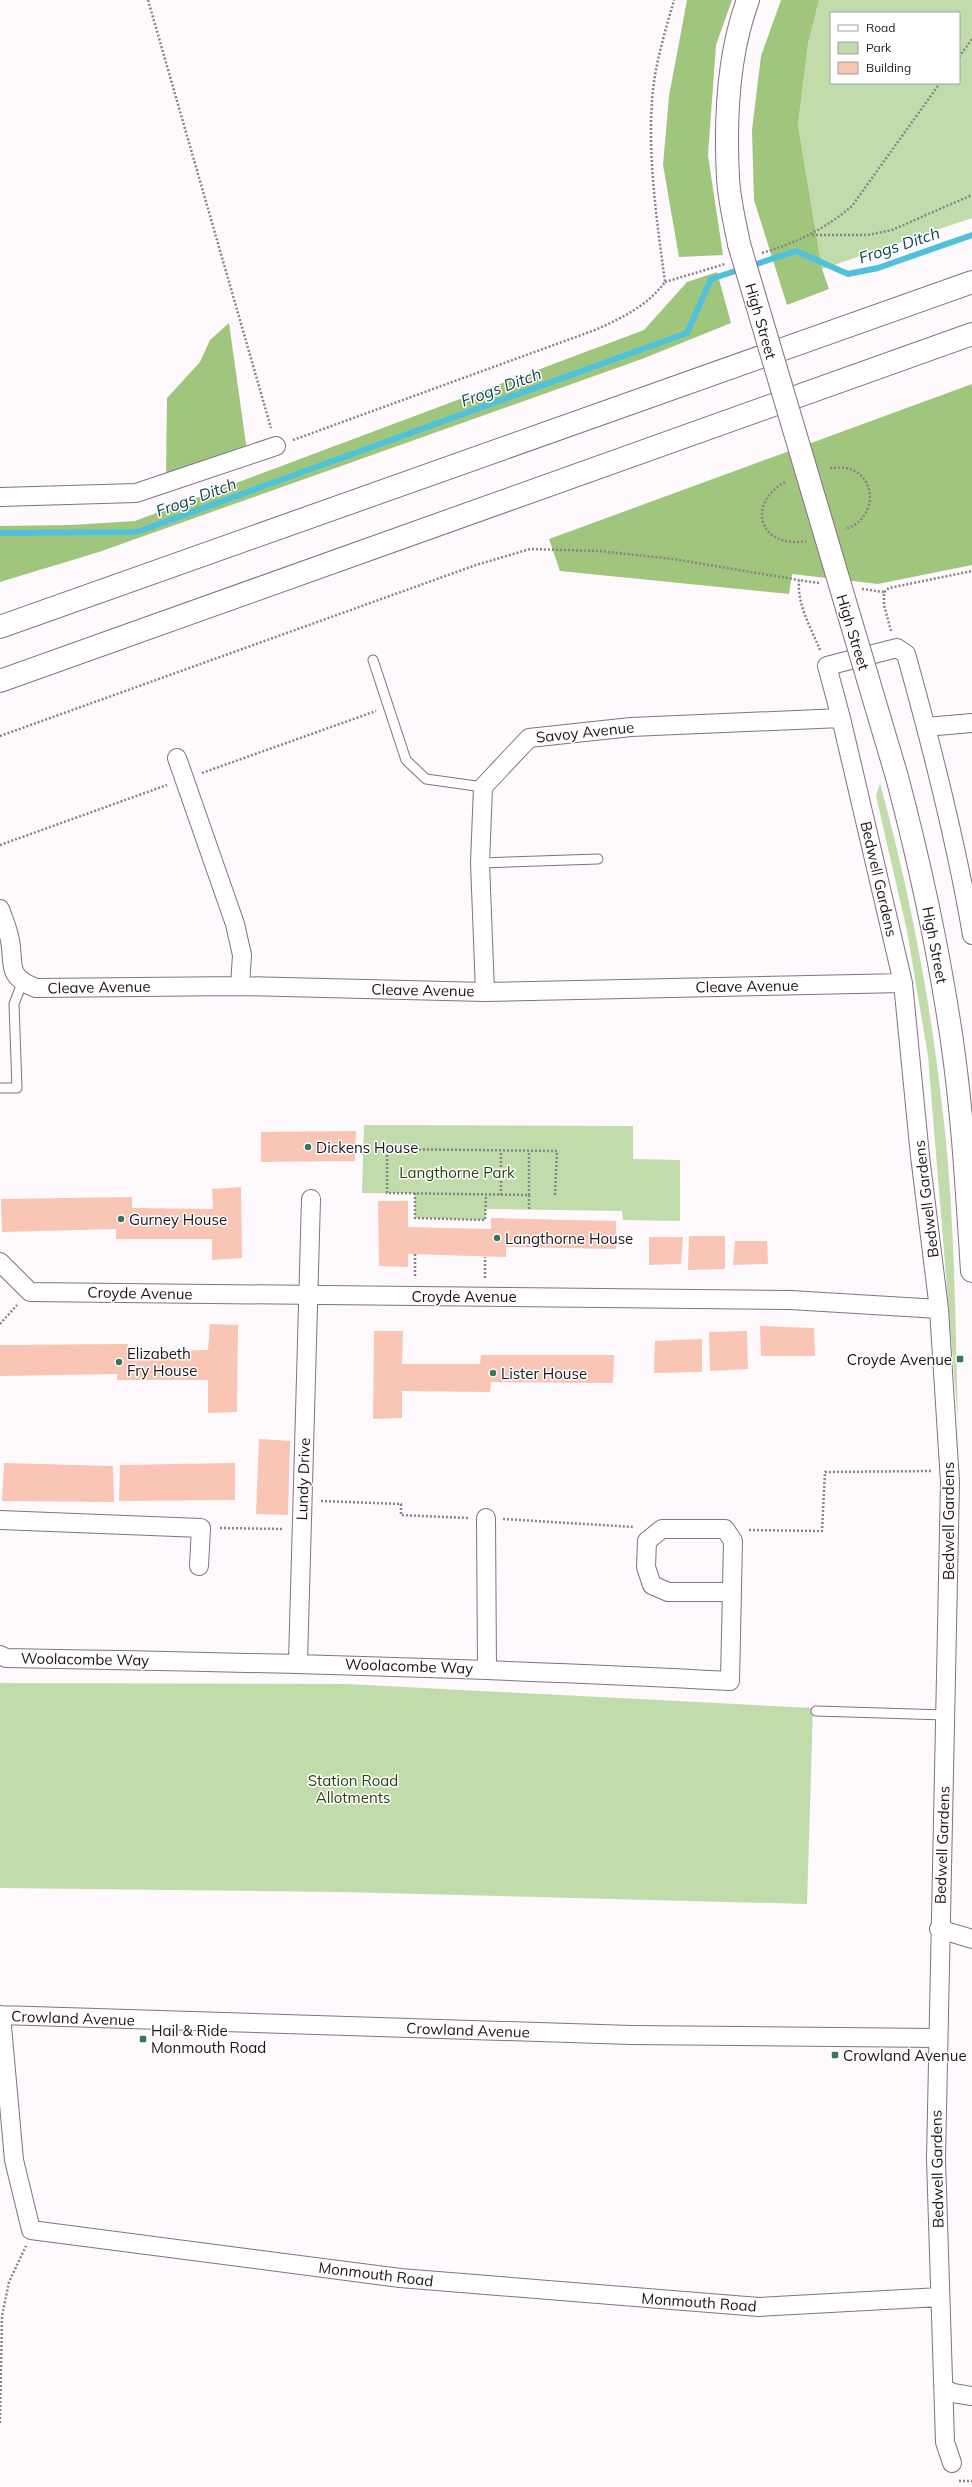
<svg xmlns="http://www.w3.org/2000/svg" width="972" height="2487" font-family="Mulish,sans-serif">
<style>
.green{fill:#c1dcaa;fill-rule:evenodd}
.forest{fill:#a0c67d}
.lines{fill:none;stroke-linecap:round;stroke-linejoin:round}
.stream{stroke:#50c1db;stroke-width:6}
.building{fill:#f9c5b4}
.lane-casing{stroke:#847182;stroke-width:11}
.street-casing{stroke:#847182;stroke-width:20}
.primary-casing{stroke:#847182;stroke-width:24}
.highway-casing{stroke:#847182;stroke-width:24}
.path{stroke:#898489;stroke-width:2.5;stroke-dasharray:2 2;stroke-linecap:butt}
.lane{stroke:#fff;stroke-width:9}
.street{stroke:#fff;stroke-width:18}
.primary{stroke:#fff;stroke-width:22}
.highway{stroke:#fff;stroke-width:22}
.primary-bridge-casing{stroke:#847182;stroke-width:24;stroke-linecap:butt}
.primary-bridge{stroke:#fff;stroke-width:22}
.poi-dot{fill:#377562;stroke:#fff;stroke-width:1.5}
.labels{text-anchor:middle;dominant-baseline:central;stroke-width:3;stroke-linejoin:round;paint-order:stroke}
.street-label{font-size:15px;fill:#1c151c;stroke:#fff}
.poi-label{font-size:15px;fill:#1c151c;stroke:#fff;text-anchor:start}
.park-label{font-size:15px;fill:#2a420d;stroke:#fff}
.water-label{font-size:16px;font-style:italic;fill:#11444f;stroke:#fff}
</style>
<rect width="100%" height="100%" fill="#fdf9fd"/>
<!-- green -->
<path class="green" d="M 819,0 L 972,0 L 972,218 L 822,269 L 798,125 L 808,44 ZM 831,13 L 959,13 L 959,83 L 831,83 Z
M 880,783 C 908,886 929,991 941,1098 C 955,1205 955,1314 958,1422 L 928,1056 L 907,931 L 876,796 Z
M 364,1125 L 633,1126 L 633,1159 L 680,1160 L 680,1221 L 623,1220 L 622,1211 L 486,1209 L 485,1220 L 415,1218 L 415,1193 L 362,1193 Z
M 0,1683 L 346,1684 L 813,1708 L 807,1904 L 341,1892 L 0,1888 Z"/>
<!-- forest -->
<path class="forest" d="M 687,0 L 732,0 L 716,45 L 708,155 L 723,255 L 679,257 L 663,165 L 669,96 Z
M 781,0 L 819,0 L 808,44 L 798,125 L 822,269 L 829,289 L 787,305 L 754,200 L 752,130 L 761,56 Z
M 717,272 L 731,323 L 642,359 L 99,552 L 0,582 L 0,526 L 71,525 L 135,521 L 644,330 L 687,282 Z
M 229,323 L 247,451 L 166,475 L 167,398 L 200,362 L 210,340 Z
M 972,384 L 972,565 L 878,584 L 792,574 L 789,594 L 560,571 L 549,539 Z"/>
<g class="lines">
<!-- stream -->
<path class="stream" d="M 0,533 L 137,532 L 687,333 L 711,279 L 796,251 L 848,274 L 878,268 L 972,235"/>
</g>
<!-- building -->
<path class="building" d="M 356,1131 L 355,1161 L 261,1162 L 261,1132 Z
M 241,1187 L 242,1258 L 212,1260 L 212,1239 L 116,1239 L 116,1229 L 2,1232 L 1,1199 L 132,1197 L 132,1208 L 213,1209 L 212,1189 Z
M 378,1201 L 408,1201 L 408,1227 L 491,1229 L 491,1218 L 616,1221 L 616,1249 L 506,1247 L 506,1257 L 408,1254 L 408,1267 L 379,1266 Z
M 689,1236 L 725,1236 L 725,1269 L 688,1270 Z
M 649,1237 L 683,1237 L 681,1264 L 649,1265 Z
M 735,1241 L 767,1241 L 768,1264 L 733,1265 Z
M 210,1324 L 238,1325 L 237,1412 L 208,1413 L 208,1380 L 117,1380 L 117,1374 L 0,1376 L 0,1345 L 128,1344 L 128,1351 L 208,1350 Z
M 760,1326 L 814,1328 L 815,1356 L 761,1356 Z
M 374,1331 L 403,1331 L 402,1364 L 480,1364 L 481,1355 L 614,1355 L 613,1383 L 491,1382 L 490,1392 L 402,1391 L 402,1418 L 373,1419 Z
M 747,1331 L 748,1369 L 710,1371 L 709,1332 Z
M 702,1339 L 702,1372 L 654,1373 L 655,1341 Z
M 259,1439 L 290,1441 L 288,1515 L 256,1514 Z
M 4,1463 L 113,1466 L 114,1502 L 2,1501 Z
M 235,1463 L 235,1500 L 119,1501 L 120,1465 Z"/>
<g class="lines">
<!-- lane casing -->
<g class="lane-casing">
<path id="lane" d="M 373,660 L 406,760 L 426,779 L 483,787
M 480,863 L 598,859
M 0,1088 L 17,1088 L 14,1004 L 22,983
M 816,1711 L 945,1715"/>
</g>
<!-- street casing -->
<g class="street-casing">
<path id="street" d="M 0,497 L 136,493 L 276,446
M 926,727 L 972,723
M 177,758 L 235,924 L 242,955 L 240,986
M 0,909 C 3,918 7,927 9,936 C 16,961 3,976 36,988 L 240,986 L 485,992 L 903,983
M 485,992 L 480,863 L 483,787 L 529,738 L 631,727 L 841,718
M 0,1262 L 30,1292 L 790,1300 L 939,1309
M 486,1518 L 487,1668
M 0,1520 L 201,1528 L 199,1566
M 0,1655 L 6,1658 C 248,1662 489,1668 730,1681 L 733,1541 L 725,1529 L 662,1529 L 647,1541 L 646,1567 L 652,1585 L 668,1592 L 731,1592
M 298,1662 L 311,1199
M 939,1929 L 972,1939
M 0,2015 L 631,2035 L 937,2038
M 1,2015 L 14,2160 L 31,2230 L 400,2278 L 759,2307 L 940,2297
M 944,2389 L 953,2393 L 972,2396
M 952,2463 L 945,2442 L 936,2159 L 950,1482 L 939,1309 L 920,1156 L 903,983 L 841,718 L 827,666 L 897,648 L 906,654 C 932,747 956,840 972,935"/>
</g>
<!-- primary casing -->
<g class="primary-casing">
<path id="primary" d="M 739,244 C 735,223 729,200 728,178 C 725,121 728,54 748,0
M 897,777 C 920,864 939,952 952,1041 C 963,1117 967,1194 972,1271"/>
</g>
<!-- highway casing -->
<g class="highway-casing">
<path id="highway" d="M 0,627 L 972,282
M 0,681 L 972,334"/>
</g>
<!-- path -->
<path class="path" d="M 148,0 L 271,428
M 959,57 L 972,39
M 812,235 L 868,235 L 892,230 L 972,195
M 762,253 C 796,243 825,229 852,206 L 940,83
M 665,282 L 725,264
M 293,440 L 595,330 C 622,318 647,306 665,282 C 657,222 648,161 652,101 C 654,67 665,32 674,0
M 830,468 C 835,468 841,467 846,468 C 879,475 877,520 845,529
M 785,482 C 745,505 760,549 806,541
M 819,583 L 799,580 C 797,605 811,628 820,650
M 862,589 L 884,592
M 891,631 L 884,605 L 884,592 L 889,588 L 972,571
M 0,736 L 476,565 L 530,549 L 599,551 L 673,559 L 799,580
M 202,773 L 376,711
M 0,845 L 167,785
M 415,1193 L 415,1218 L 485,1220 L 486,1195
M 501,1195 L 501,1151
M 529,1195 L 529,1151
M 529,1209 L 529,1195 L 387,1193 L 387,1149 L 557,1151 L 555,1195
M 415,1254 L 415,1278
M 485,1278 L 485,1257
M 0,1324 L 17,1305
M 321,1501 L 401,1504 L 401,1515 L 468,1518
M 503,1519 L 634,1527
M 220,1528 L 283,1529
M 749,1530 L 822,1531 L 825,1472 L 931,1471
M 0,2423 L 2,2316 L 9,2282 L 26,2246
M 959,2481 L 972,2481"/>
<!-- lane -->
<use href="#lane" class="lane"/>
<!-- street -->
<use href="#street" class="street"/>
<!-- primary -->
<use href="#primary" class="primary"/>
<!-- highway -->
<use href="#highway" class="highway"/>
<!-- primary-bridge casing -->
<g class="primary-bridge-casing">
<path id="primary-bridge" d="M 739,244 L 897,777"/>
</g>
<!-- primary-bridge -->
<use href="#primary-bridge" class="primary-bridge"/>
</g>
<!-- markers -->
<g class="poi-dot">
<circle cx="308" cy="1147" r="4"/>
<circle cx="121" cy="1219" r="4"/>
<circle cx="497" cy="1238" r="4"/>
<rect x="956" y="1355" width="8" height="8" rx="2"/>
<circle cx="119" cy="1362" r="4"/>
<circle cx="493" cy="1373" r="4"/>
<rect x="139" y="2035" width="8" height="8" rx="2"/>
<rect x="831" y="2051" width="8" height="8" rx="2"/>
</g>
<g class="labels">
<!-- street labels -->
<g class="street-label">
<text transform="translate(761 321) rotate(74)">High Street</text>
<text transform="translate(853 632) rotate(73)">High Street</text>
<text transform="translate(585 732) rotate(-6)">Savoy Avenue</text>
<text transform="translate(879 879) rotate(77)">Bedwell Gardens</text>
<text transform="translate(935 945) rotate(79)">High Street</text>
<text transform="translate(747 986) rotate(-1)">Cleave Avenue</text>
<text transform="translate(99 987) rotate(-1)">Cleave Avenue</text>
<text transform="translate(423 990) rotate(1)">Cleave Avenue</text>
<text transform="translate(926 1199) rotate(-97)">Bedwell Gardens</text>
<text transform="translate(140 1293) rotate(1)">Croyde Avenue</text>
<text x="464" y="1296">Croyde Avenue</text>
<text transform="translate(303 1479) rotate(-88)">Lundy Drive</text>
<text transform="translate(948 1521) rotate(-90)">Bedwell Gardens</text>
<text transform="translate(85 1659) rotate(1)">Woolacombe Way</text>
<text transform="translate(409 1666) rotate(2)">Woolacombe Way</text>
<text transform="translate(942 1845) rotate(-88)">Bedwell Gardens</text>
<text transform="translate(73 2018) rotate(2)">Crowland Avenue</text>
<text transform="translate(468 2030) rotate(2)">Crowland Avenue</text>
<text transform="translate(937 2169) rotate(-91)">Bedwell Gardens</text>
<text transform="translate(376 2274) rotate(7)">Monmouth Road</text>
<text transform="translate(699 2302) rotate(4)">Monmouth Road</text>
</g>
<!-- poi labels -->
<g class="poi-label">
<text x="316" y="1147">Dickens House</text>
<text x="129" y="1219">Gurney House</text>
<text x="505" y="1238">Langthorne House</text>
<text x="127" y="1353">Elizabeth<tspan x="127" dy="17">Fry House</tspan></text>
<text x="952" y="1359" text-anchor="end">Croyde Avenue</text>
<text x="501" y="1373">Lister House</text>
<text x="151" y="2030">Hail &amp; Ride<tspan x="151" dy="17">Monmouth Road</tspan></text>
<text x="843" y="2055">Crowland Avenue</text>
</g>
<!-- park labels -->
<g class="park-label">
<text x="457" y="1172">Langthorne Park</text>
<text x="353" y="1780">Station Road<tspan x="353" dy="17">Allotments</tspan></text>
</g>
<!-- water labels -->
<g class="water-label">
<text transform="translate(899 245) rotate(-18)">Frogs Ditch</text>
<text transform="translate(501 387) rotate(-20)">Frogs Ditch</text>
<text transform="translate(196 497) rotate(-20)">Frogs Ditch</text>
</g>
</g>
<!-- legend -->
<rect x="830" y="12" width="130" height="72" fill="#ffffff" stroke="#a4a1a4"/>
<rect x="838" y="25" width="20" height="6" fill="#ffffff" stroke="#a4a1a4"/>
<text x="866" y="32" font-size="12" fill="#1c151c">Road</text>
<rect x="838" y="42" width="20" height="12" fill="#c1dcaa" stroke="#a4a1a4"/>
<text x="866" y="52" font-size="12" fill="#1c151c">Park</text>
<rect x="838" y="62" width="20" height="12" fill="#f9c5b4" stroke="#a4a1a4"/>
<text x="866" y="72" font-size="12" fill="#1c151c">Building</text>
</svg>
